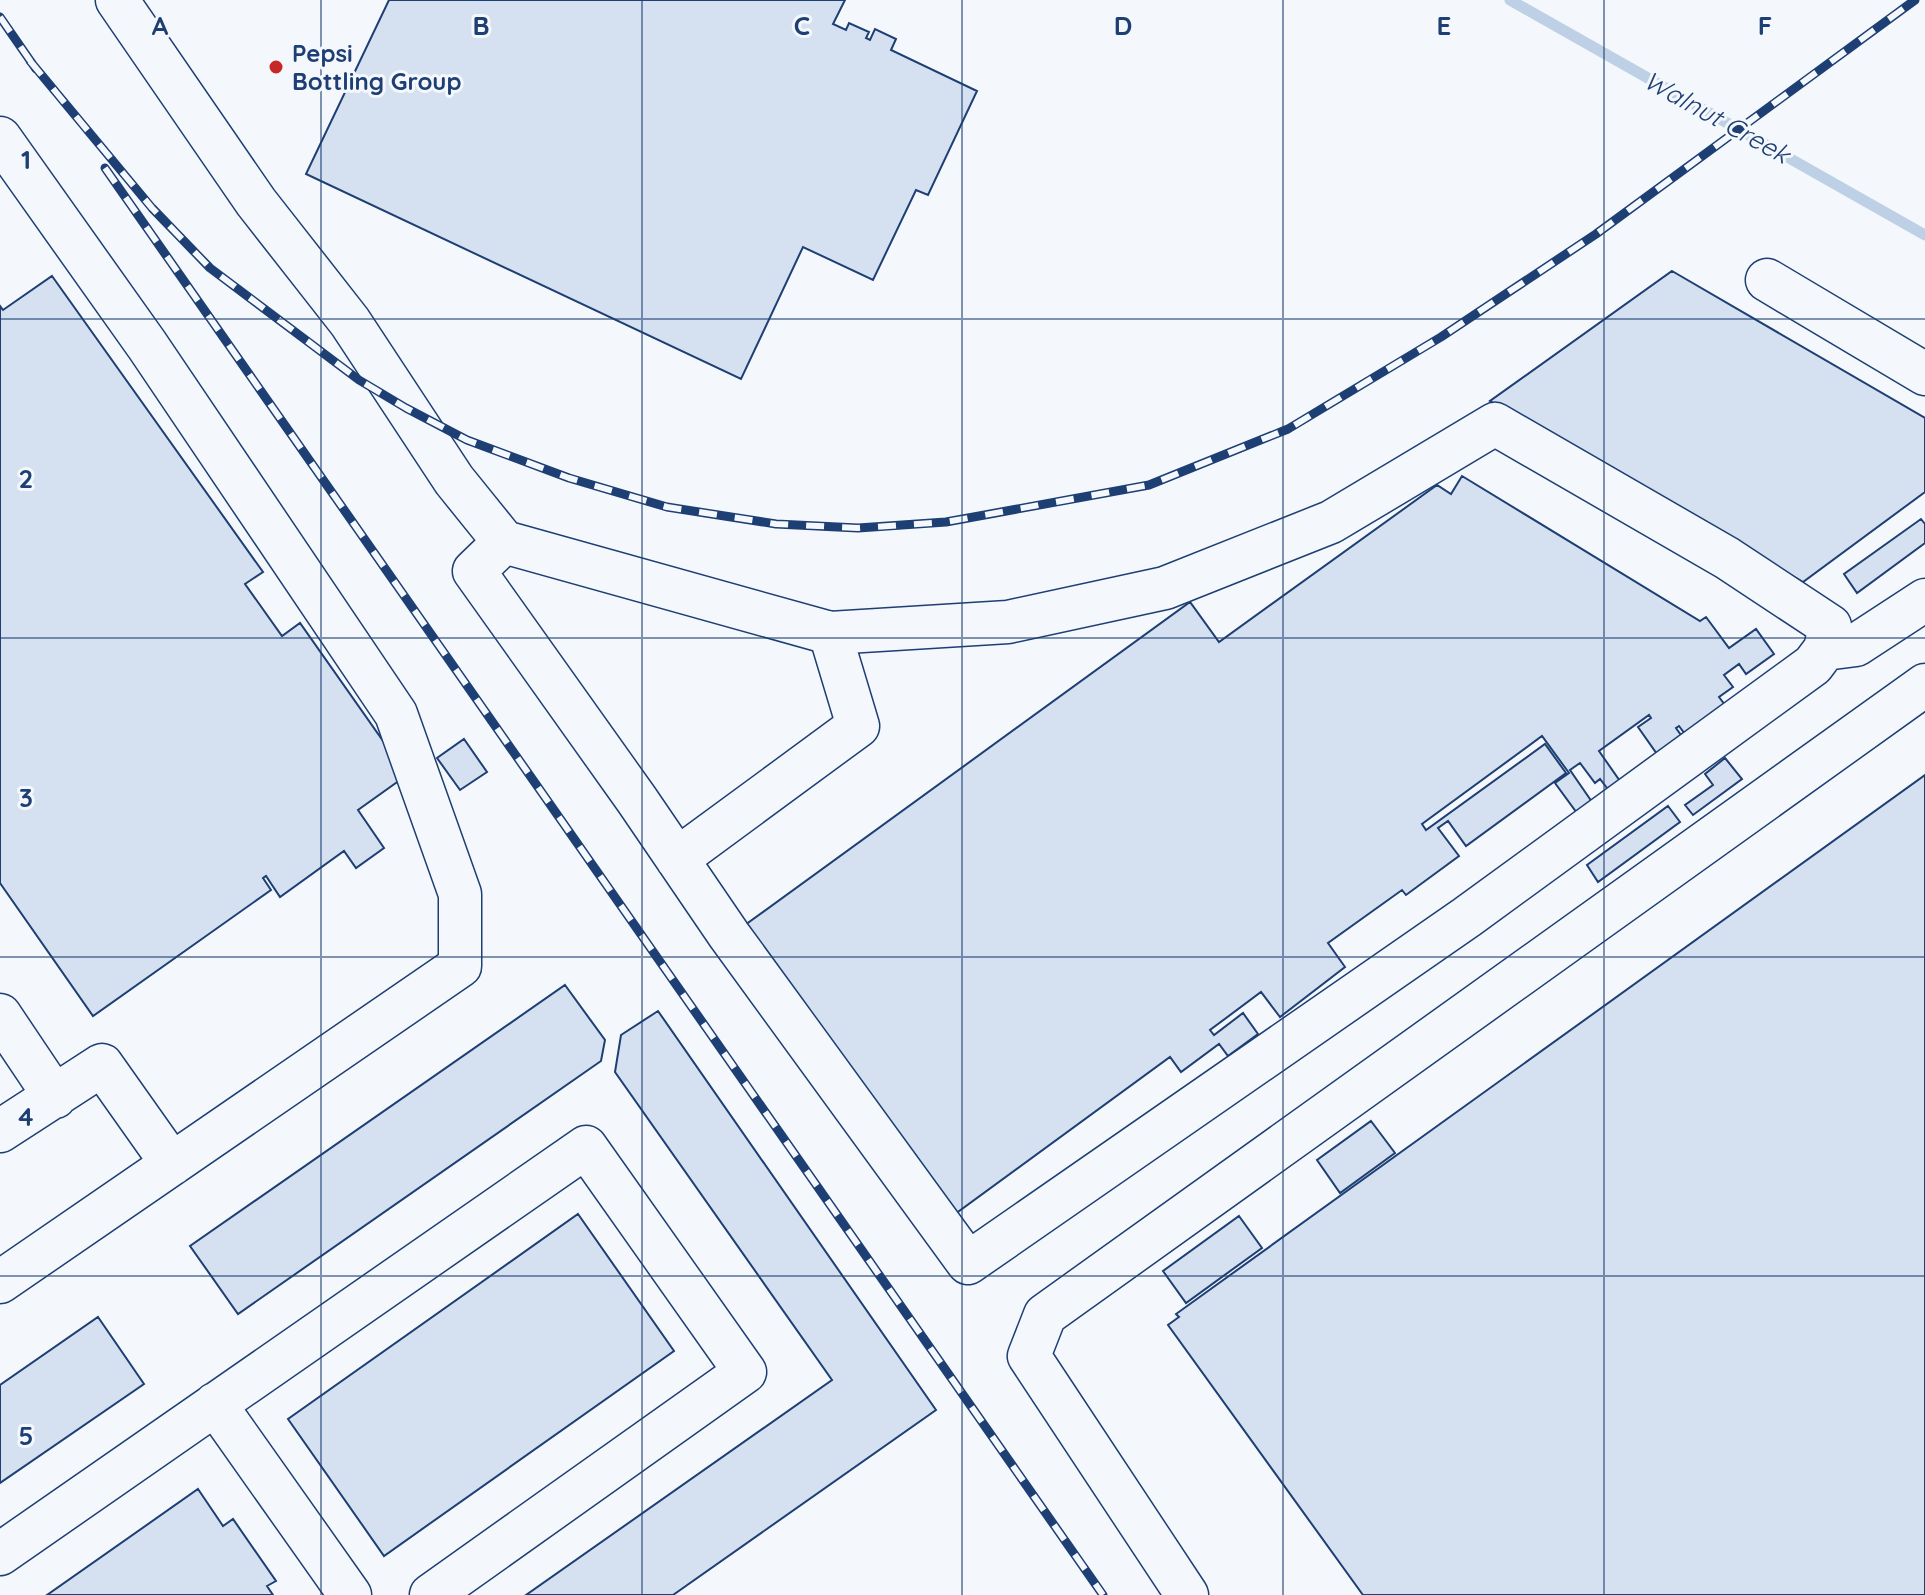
<svg xmlns="http://www.w3.org/2000/svg" width="1925" height="1595" font-family="Quicksand,sans-serif">
<style>
.lines{fill:none;stroke-linecap:round;stroke-linejoin:round}
.stream{stroke:#bed0e5;stroke-width:11}
.building{fill:#d5e0f0;stroke:#1d3f73;stroke-width:2}
.minor-casing{stroke:#1d3f73;stroke-width:45}
.minor{stroke:#f4f7fb;stroke-width:42}
.rail-casing{stroke:#1d3f73;stroke-width:9}
.rail{stroke:#f4f7fb;stroke-width:6;stroke-dasharray:18;stroke-linecap:butt}
.grid{fill:none;stroke:#1d3f73;stroke-width:2;stroke-opacity:0.55}
.poi-dot{fill:#c62828;stroke:#f4f7fb;stroke-width:3}
.labels{text-anchor:middle;dominant-baseline:central;stroke-width:6;stroke-linejoin:round;paint-order:stroke}
.poi-label{font-size:24px;font-weight:bold;fill:#1d3f73;stroke:#f4f7fb;text-anchor:start}
.water-label{font-size:26px;font-style:italic;fill:#1d3f73;stroke:#f4f7fb}
.grid-label{font-size:26px;text-anchor:middle;font-weight:bold;fill:#1d3f73;stroke:#f4f7fb;stroke-width:6;stroke-linejoin:round;paint-order:stroke}
</style>
<rect width="100%" height="100%" fill="#f4f7fb"/>
<g class="lines">
<!-- stream -->
<path class="stream" d="M 1510,0 L 1925,235"/>
</g>
<!-- building -->
<path class="building" d="M 389,0 L 845,0 L 833,24 L 846,30 L 849,23 L 869,32 L 866,38 L 870,40 L 875,29 L 896,39 L 891,50 L 977,91 L 928,195 L 916,190 L 873,280 L 803,247 L 741,379 L 306,174 Z
M 1672,271 L 1925,418 L 1925,492 L 1803,582 L 1490,401 Z
M 52,276 L 263,572 L 245,584 L 282,636 L 300,623 L 407,775 L 358,810 L 384,848 L 356,868 L 344,851 L 280,897 L 266,876 L 263,878 L 271,890 L 93,1016 L 0,883 L 0,306 L 3,310 Z
M 1462,476 L 1700,621 L 1706,617 L 1729,648 L 1756,629 L 1774,654 L 1746,674 L 1739,664 L 1724,675 L 1733,687 L 1719,697 L 1725,705 L 1685,734 L 1679,726 L 1676,728 L 1688,745 L 1657,754 L 1638,727 L 1651,718 L 1649,715 L 1599,751 L 1622,784 L 1610,792 L 1600,779 L 1595,783 L 1580,763 L 1570,770 L 1592,802 L 1577,813 L 1555,783 L 1569,773 L 1542,736 L 1422,824 L 1426,830 L 1545,744 L 1566,773 L 1466,846 L 1448,821 L 1438,828 L 1459,856 L 1406,895 L 1402,890 L 1328,943 L 1345,967 L 1280,1017 L 1261,992 L 1210,1030 L 1214,1035 L 1243,1013 L 1258,1034 L 1228,1056 L 1219,1044 L 1181,1072 L 1170,1057 L 955,1214 L 745,925 L 1190,602 L 1219,642 L 1437,485 L 1451,494 Z
M 1921,519 L 1925,524 L 1925,543 L 1857,593 L 1844,574 Z
M 464,739 L 487,772 L 460,790 L 437,758 Z
M 1725,758 L 1742,779 L 1693,815 L 1685,805 L 1713,785 L 1705,774 Z
M 1925,775 L 1925,1595 L 1363,1595 L 1168,1325 L 1179,1317 L 1176,1314 Z
M 1668,806 L 1680,822 L 1598,882 L 1587,865 Z
M 565,985 L 605,1040 L 601,1061 L 238,1314 L 190,1246 Z
M 658,1011 L 936,1410 L 673,1595 L 526,1595 L 832,1380 L 615,1072 L 621,1035 Z
M 1371,1121 L 1395,1153 L 1340,1193 L 1317,1160 Z
M 578,1214 L 674,1351 L 384,1556 L 288,1419 Z
M 1239,1216 L 1262,1248 L 1186,1303 L 1163,1271 Z
M 98,1317 L 144,1384 L 0,1483 L 0,1385 Z
M 198,1489 L 223,1526 L 233,1519 L 276,1581 L 267,1586 L 273,1595 L 47,1595 Z"/>
<g class="lines">
<!-- minor casing -->
<g class="minor-casing">
<path id="minor" d="M 117,0 L 256,202 L 350,322 L 454,480 L 504,542 L 830,633 L 1008,622 L 1165,588 L 1331,522 L 1495,424 L 1727,558 L 1830,626 L 1825,649 L 1813,665 L 1467,917 L 968,1263 L 729,935 L 637,800 L 474,571 L 504,542
M 0,138 L 147,345 L 396,714 L 460,894 L 460,966 L 0,1282
M 1767,280 L 1925,374
M 1825,649 L 1856,645 L 1925,600
M 677,859 L 858,726 L 830,633
M 0,1015 L 55,1097
M 0,1131 L 102,1065 L 172,1164
M 215,1404 L 350,1595
M 0,1554 L 586,1147 L 745,1372 L 431,1595
M 1187,1595 L 1029,1356 L 1045,1315 L 1925,685"/>
</g>
<!-- minor -->
<use href="#minor" class="minor"/>
<!-- rail casing -->
<g class="rail-casing">
<path id="rail" d="M 0,17 L 36,69
M 30,61 L 152,208 L 210,268 L 359,380 L 406,408 L 467,440 L 569,478 L 667,507 L 776,524 L 858,528 L 946,522 L 1149,485 L 1288,429 L 1441,337 L 1596,234 L 1915,0
M 105,168 L 1103,1595"/>
</g>
<!-- rail -->
<use href="#rail" class="rail"/>
</g>
<!-- grid -->
<path class="grid" d="M 321,0 L 321,1595M 642,0 L 642,1595M 962,0 L 962,1595M 1283,0 L 1283,1595M 1604,0 L 1604,1595M 0,319 L 1925,319M 0,638 L 1925,638M 0,957 L 1925,957M 0,1276 L 1925,1276"/>
<!-- markers -->
<circle class="poi-dot" cx="276" cy="67" r="8"/>
<g class="labels">
<!-- poi labels -->
<g class="poi-label">
<text x="292" y="53">Pepsi<tspan x="292" dy="28">Bottling Group</tspan></text>
</g>
<!-- water labels -->
<g class="water-label">
<text transform="translate(1717 117) rotate(29)">Walnut Creek</text>
</g>
</g>
<g class="grid-label">
<text x="160" y="35">A</text>
<text x="481" y="35">B</text>
<text x="802" y="35">C</text>
<text x="1123" y="35">D</text>
<text x="1444" y="35">E</text>
<text x="1765" y="35">F</text>
<text x="26" y="169">1</text>
<text x="26" y="488">2</text>
<text x="26" y="807">3</text>
<text x="26" y="1126">4</text>
<text x="26" y="1445">5</text>
</g>
</svg>
